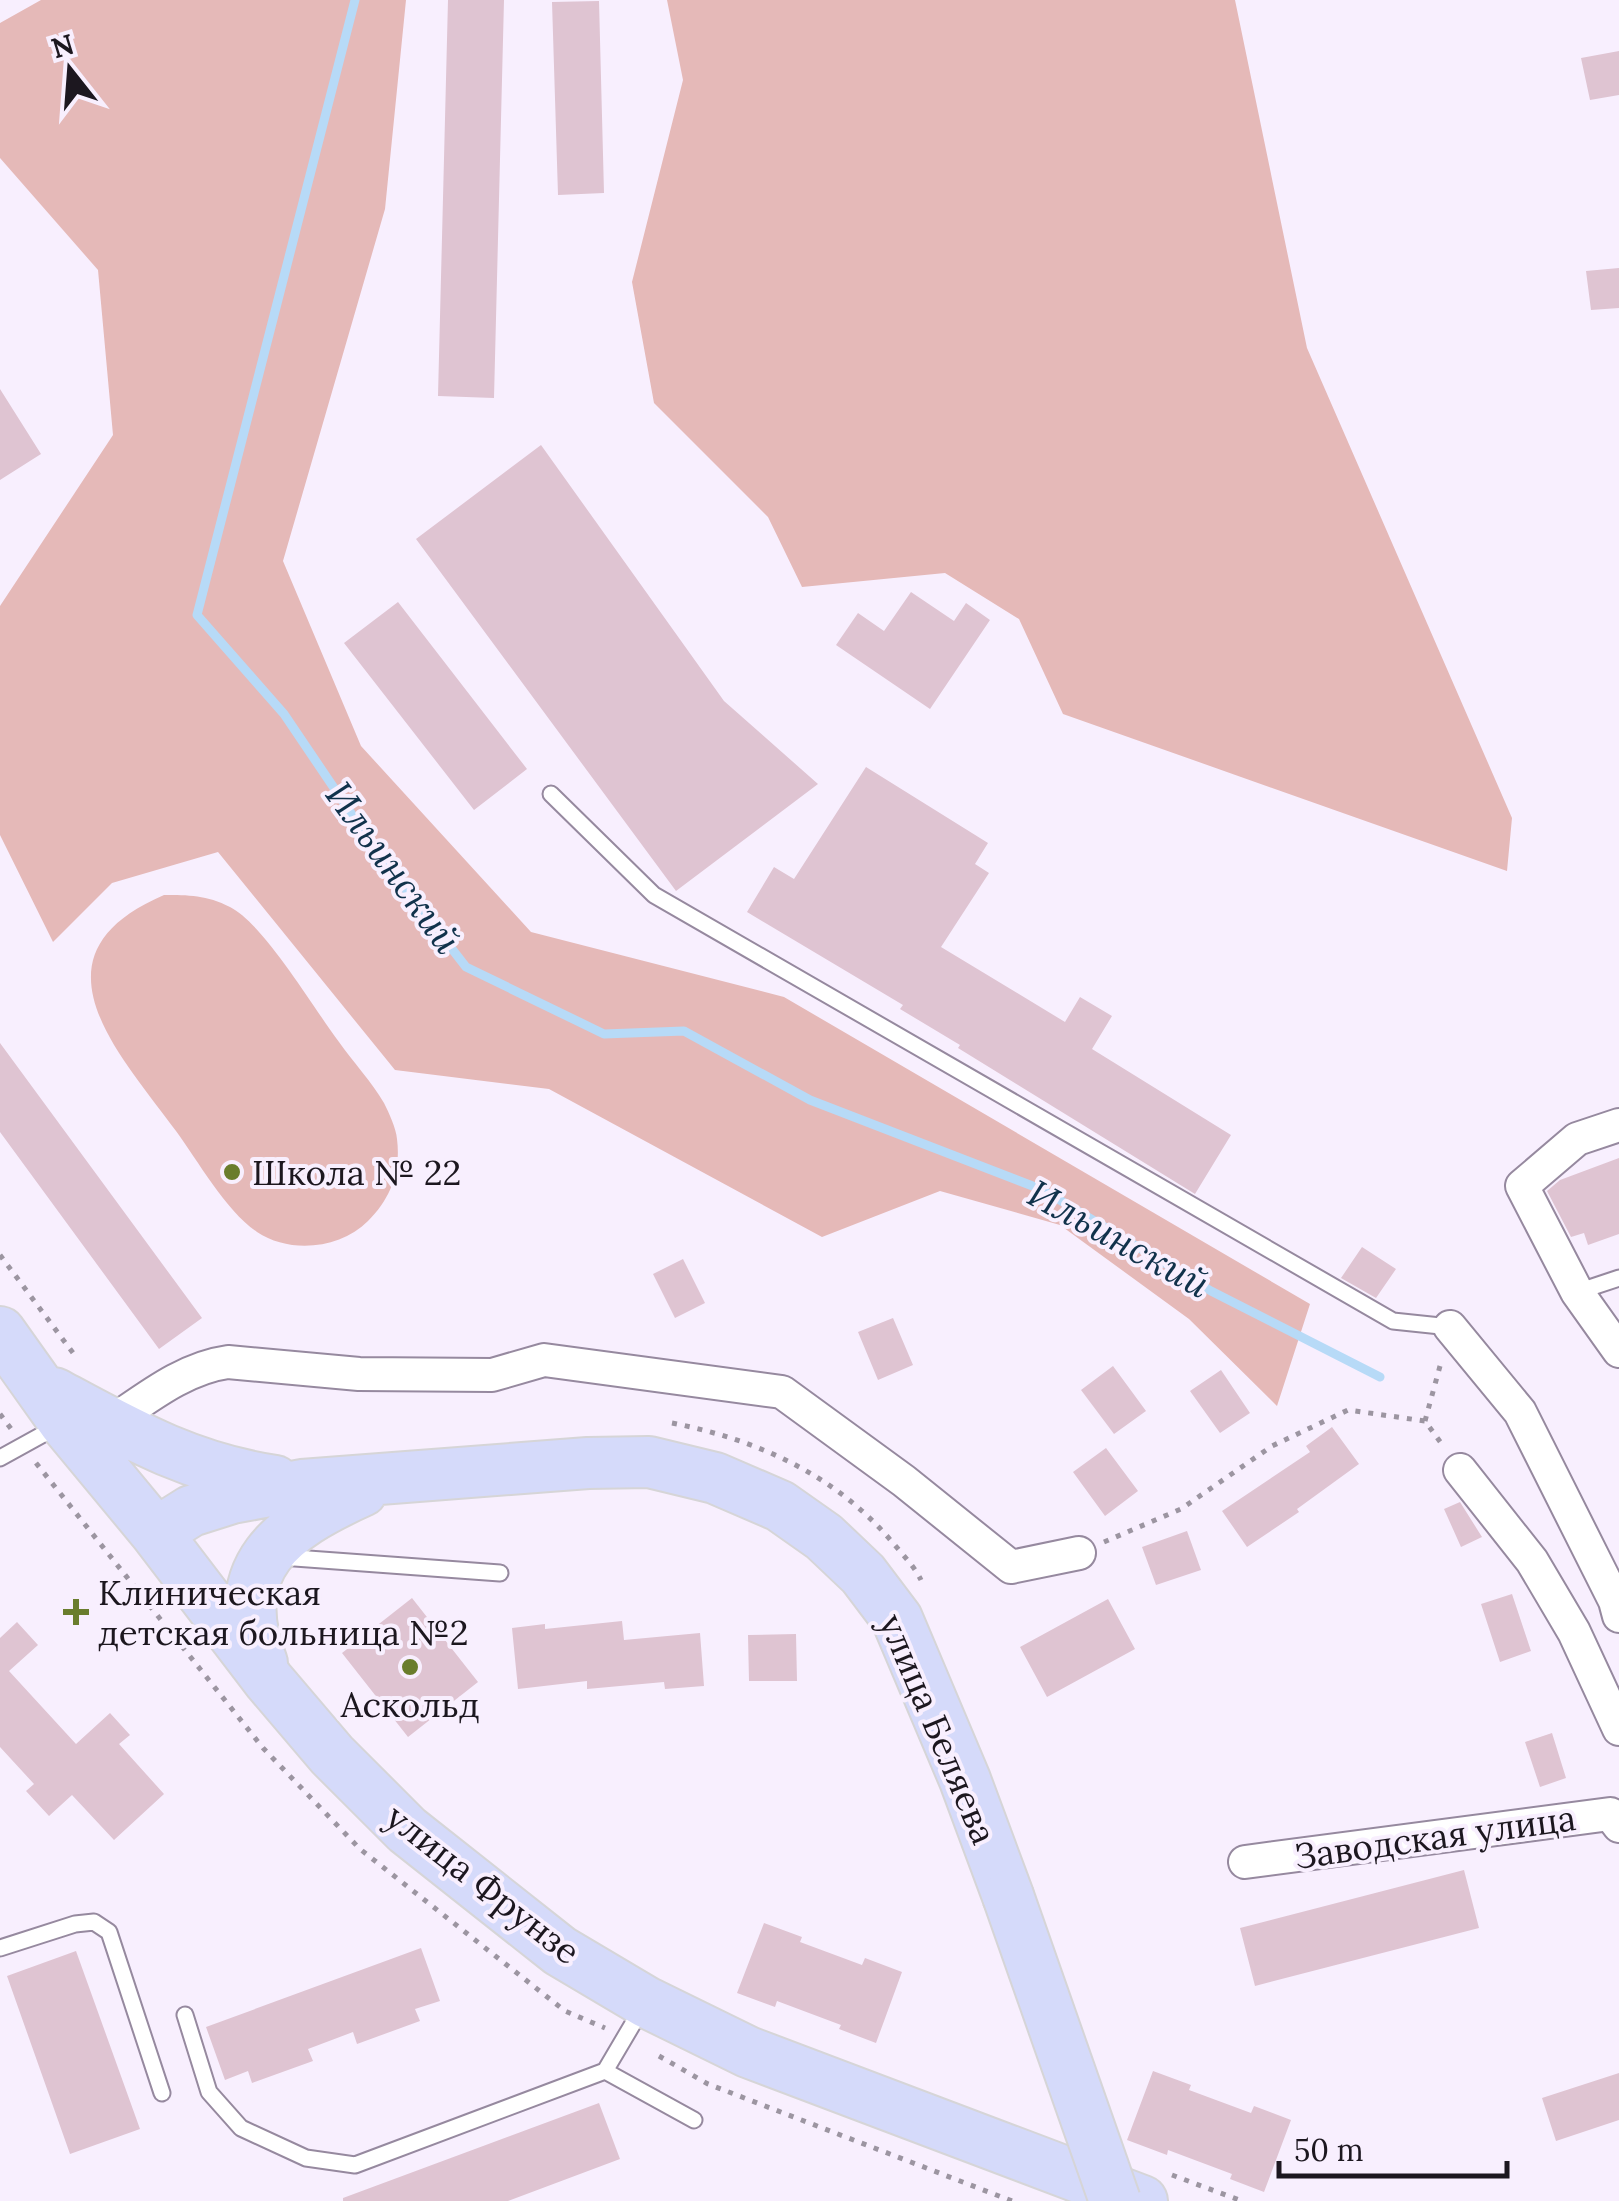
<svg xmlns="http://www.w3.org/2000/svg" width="1619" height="2201" font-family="Lora,serif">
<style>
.green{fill:#e5b9b8}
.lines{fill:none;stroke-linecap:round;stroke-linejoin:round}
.stream{stroke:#b7daf7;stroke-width:9}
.building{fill:#dfc4d2}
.lane-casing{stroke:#96899f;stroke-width:19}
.street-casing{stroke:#96899f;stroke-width:36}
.primary-casing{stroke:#d6d5d7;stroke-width:54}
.path{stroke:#9c95a1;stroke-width:5;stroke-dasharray:5 8;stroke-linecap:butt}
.lane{stroke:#fff;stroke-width:15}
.street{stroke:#fff;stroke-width:32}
.primary{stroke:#d5dafa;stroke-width:50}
.primary-bridge-casing{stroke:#d6d5d7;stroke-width:54;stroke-linecap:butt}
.primary-bridge{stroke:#d5dafa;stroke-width:50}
.poi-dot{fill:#6a7d2d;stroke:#f8effe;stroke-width:4}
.labels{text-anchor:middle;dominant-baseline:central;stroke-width:8;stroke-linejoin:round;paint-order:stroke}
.poi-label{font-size:35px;fill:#1c171f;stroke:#f8effe;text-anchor:start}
.street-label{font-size:35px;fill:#1c171f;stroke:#f8effe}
.water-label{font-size:38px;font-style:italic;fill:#11324b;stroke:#f8effe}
</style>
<rect width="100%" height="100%" fill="#f8effe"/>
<!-- green -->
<path class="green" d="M 41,0 L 406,0 L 385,209 L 283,561 L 361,746 L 531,932 L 784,997 L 1310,1304 L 1277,1406 L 1189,1319 L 1060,1225 L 940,1191 L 822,1237 L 549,1089 L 395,1070 L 218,852 L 112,883 L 53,942 L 0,835 L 0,606 L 113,435 L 98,270 L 0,158 L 0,23 Z
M 667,0 L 1235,0 L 1307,348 L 1512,818 L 1507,871 L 1063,714 L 1019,619 L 945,573 L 802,587 L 768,517 L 654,403 L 632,282 L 683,80 Z
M 164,895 C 188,895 207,895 230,907 C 264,924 314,1009 339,1042 C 353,1062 372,1082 384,1103 C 389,1113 396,1128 397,1139 C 401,1171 391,1198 368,1221 C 340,1249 290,1254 257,1232 C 226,1211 198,1161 176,1131 C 118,1052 24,955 164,895 Z"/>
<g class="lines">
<!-- stream -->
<path class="stream" d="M 355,0 L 197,615 L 284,714 L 382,859 L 466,967 L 604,1034 L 684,1031 L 810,1100 L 1043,1190 L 1211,1291 L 1380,1377"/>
</g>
<!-- building -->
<path class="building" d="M 448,0 L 504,0 L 494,398 L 438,396 Z
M 599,1 L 604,193 L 558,195 L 552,2 Z
M 1619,51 L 1619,95 L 1590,100 L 1581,58 Z
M 1619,268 L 1619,308 L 1591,310 L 1586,271 Z
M 0,389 L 41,454 L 0,480 Z
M 541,445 L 724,701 L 818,784 L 676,891 L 416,539 Z
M 911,592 L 954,621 L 966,603 L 990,620 L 930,709 L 836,645 L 858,613 L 884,631 Z
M 398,602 L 527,769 L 474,810 L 344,643 Z
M 866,767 L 988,843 L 975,864 L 989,873 L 941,947 L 1065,1022 L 1080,997 L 1112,1016 L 1092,1049 L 1231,1135 L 1195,1194 L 958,1048 L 960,1045 L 900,1009 L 903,1005 L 747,912 L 774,867 L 794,879 Z
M 0,1043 L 202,1318 L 159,1349 L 0,1132 Z
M 1619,1158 L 1619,1234 L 1588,1245 L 1584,1233 L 1571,1237 L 1547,1191 L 1560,1180 Z
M 1362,1247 L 1396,1269 L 1376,1298 L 1341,1278 Z
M 683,1259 L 705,1303 L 675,1318 L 653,1274 Z
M 893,1318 L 913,1365 L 878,1380 L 858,1332 Z
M 1113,1366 L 1146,1411 L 1114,1434 L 1081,1390 Z
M 1221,1370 L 1250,1413 L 1220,1433 L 1190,1391 Z
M 1332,1427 L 1359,1464 L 1297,1509 L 1299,1512 L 1247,1547 L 1222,1511 L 1310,1452 L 1306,1446 Z
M 1106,1448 L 1138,1491 L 1105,1516 L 1073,1472 Z
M 1460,1502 L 1482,1537 L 1461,1547 L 1444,1509 Z
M 1187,1531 L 1201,1570 L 1156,1585 L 1142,1547 Z
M 1512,1594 L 1531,1651 L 1500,1662 L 1481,1604 Z
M 412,1598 L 478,1682 L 408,1737 L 342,1653 Z
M 1108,1599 L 1135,1649 L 1047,1697 L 1020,1647 Z
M 622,1621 L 624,1640 L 700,1633 L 704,1686 L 665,1689 L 664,1682 L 587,1689 L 587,1681 L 518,1689 L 512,1628 L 545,1624 L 545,1629 Z
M 17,1622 L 38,1645 L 9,1671 L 76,1744 L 110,1713 L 130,1735 L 119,1744 L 164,1794 L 114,1840 L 72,1795 L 49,1816 L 26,1791 L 34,1784 L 0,1747 L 0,1638 Z
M 796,1634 L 797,1681 L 749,1681 L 748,1635 Z
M 1552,1733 L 1566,1778 L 1540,1787 L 1525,1742 Z
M 1464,1870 L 1479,1928 L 1255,1986 L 1240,1928 Z
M 764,1923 L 802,1937 L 800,1942 L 862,1965 L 865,1958 L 902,1972 L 876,2043 L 839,2029 L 841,2025 L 777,2001 L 775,2007 L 737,1993 Z
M 421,1948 L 440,2001 L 415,2009 L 420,2021 L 357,2044 L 353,2032 L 308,2049 L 313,2061 L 252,2083 L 248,2071 L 225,2080 L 206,2027 Z
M 76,1951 L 140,2129 L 70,2154 L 7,1976 Z
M 1153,2071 L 1191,2085 L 1189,2090 L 1251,2113 L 1254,2106 L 1291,2120 L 1264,2192 L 1230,2179 L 1232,2174 L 1168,2150 L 1167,2155 L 1127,2140 Z
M 1619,2073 L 1619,2120 L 1556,2141 L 1542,2098 Z
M 599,2103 L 620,2159 L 508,2201 L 343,2201 L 343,2198 Z"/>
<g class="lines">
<!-- lane casing -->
<g class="lane-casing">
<path id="lane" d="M 551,794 L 654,895 L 1393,1321 L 1450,1327
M 1577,1292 L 1619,1278
M 0,1458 L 58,1426
M 281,1557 L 500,1573
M 0,1948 L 75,1924 L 94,1922 L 109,1932 L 162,2093
M 185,2015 L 209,2092 L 241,2128 L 306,2158 L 355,2165 L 605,2071 L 641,2010
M 605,2071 L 694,2120"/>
</g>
<!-- street casing -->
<g class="street-casing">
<path id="street" d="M 1619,1125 L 1577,1139 L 1522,1186 L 1577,1292 L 1619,1351
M 1450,1327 L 1520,1412 L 1615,1601 L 1619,1616
M 110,1423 C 147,1398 184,1368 228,1362 L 359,1374 L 492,1375 L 544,1360 L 782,1392 L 904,1481 L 1011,1567 L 1079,1553
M 1460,1470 L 1532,1561 L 1574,1632 L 1619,1729
M 1245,1862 L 1610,1814 L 1619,1826"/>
</g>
<!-- primary casing -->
<g class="primary-casing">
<path id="primary" d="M 0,1332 L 64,1422 L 156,1533 L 269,1681 L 332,1755 L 407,1830 L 560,1951 L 646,2002 L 748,2052 L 1142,2201
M 54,1393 C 130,1434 189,1468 275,1481
M 156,1533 L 191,1511 L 232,1498 L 302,1485 L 588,1463 L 649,1462 L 715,1478 L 780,1506 L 824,1537 L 863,1574 L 897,1619 L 965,1780 L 1008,1896
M 262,1663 C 225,1567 282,1527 362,1491"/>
</g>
<!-- path -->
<path class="path" d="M 0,1255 L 76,1357
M 0,1414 L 12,1430
M 1425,1421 L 1440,1366
M 672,1423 C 758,1440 836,1475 893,1543 C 903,1555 914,1566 921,1580
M 36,1463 L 263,1748 L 360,1849 L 565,2011 L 605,2028
M 1104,1542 L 1181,1509 L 1272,1446 L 1348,1410 L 1425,1421 L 1444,1447
M 659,2056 L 708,2084 L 1012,2201
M 1172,2175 L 1242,2201"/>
<!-- lane -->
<use href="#lane" class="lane"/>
<!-- street -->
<use href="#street" class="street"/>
<!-- primary -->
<use href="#primary" class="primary"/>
<!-- primary-bridge casing -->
<g class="primary-bridge-casing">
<path id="primary-bridge" d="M 1008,1896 L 1115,2201"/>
</g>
<!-- primary-bridge -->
<use href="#primary-bridge" class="primary-bridge"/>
</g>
<!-- markers -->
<g class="poi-dot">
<circle cx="232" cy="1172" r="10"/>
<path d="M71 1597h10v10h10v10h-10v10h-10v-10h-10v-10h10z"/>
<circle cx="410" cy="1667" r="10"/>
</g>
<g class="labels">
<!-- poi labels -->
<g class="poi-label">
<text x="252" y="1172">Школа № 22</text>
<text x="98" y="1592">Клиническая<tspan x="98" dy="40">детская больница №2</tspan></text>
<text x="410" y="1704" text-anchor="middle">Аскольд</text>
</g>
<!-- street labels -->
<g class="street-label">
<text transform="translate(938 1729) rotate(67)">улица Беляева</text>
<text transform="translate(1435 1837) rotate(-8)">Заводская улица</text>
<text transform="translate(483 1884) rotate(38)">улица Фрунзе</text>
</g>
<!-- water labels -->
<g class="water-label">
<text transform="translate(394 867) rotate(54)">Ильинский</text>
<text transform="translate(1119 1238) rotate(29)">Ильинский</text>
</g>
</g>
<!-- north arrow -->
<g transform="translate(70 70) rotate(343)" stroke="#f8effe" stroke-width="8" paint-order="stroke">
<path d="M0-8L18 38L0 25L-18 38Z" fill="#1c171f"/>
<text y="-15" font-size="28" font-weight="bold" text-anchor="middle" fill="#1c171f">N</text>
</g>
<!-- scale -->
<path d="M1279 2161v15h228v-15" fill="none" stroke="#1c171f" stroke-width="5"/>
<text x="1294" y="2161" font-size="30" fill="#1c171f" stroke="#f8effe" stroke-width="8" paint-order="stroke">50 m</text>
</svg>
